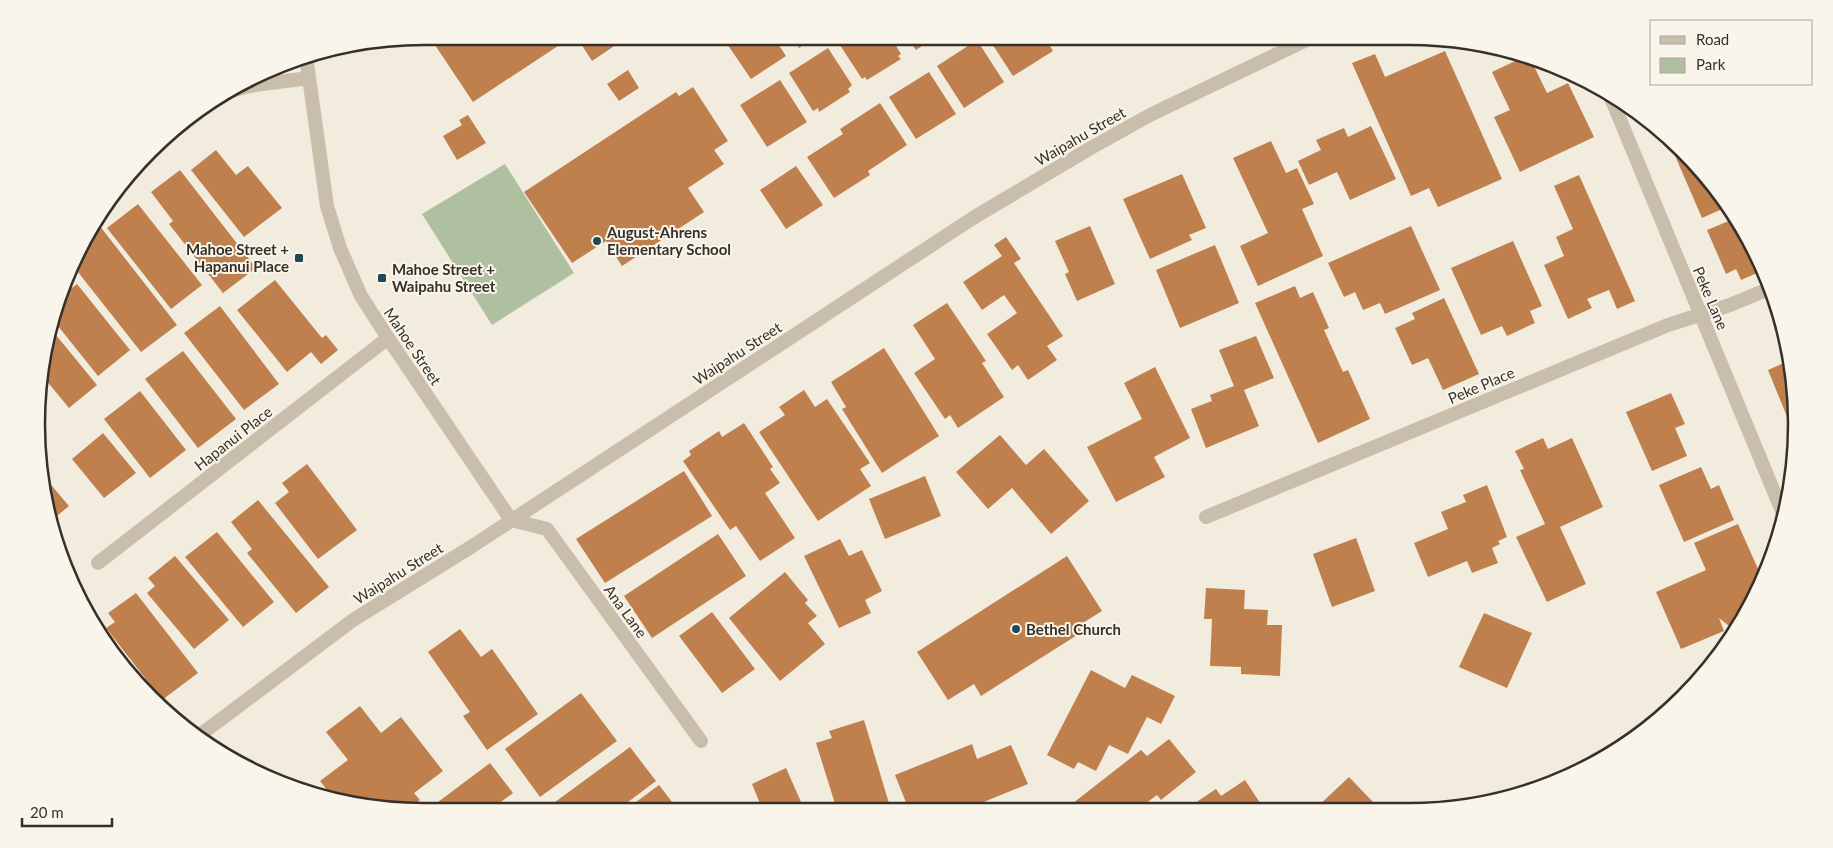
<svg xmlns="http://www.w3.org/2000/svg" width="1833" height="848" font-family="Lato,sans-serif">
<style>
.green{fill:#aec09f}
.building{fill:#bf804e}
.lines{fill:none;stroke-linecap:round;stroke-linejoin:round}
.minor{stroke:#c9beab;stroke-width:14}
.tertiary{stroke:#c9beab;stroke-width:14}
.poi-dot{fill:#214856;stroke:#f9f5ea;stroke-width:2}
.labels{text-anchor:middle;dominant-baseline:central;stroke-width:4;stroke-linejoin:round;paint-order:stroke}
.street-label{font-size:15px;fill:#37302a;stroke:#f9f5ea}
.poi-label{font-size:15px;font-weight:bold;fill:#37302a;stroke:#f9f5ea;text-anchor:start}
.rim{fill:none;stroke:#37302a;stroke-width:2.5}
</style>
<rect width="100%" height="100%" fill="#f1ecde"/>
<!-- green -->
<path class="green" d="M 505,164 L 574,273 L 492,325 L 422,214 Z"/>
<!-- building -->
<path class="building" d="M 429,36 L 556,36 L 561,44 L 473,102 Z
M 576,36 L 629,36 L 592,61 Z
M 726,36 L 773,36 L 786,56 L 751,79 L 723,38 Z
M 792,36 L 817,36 L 799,48 Z
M 846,36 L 890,36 L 901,54 L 898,56 L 901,59 L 867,80 L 865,77 L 862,79 L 838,42 Z
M 906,36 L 937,36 L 916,50 Z
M 987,36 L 1044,36 L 1053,51 L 1013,76 Z
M 1054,36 L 1074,36 L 1060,46 Z
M 977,40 L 1004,82 L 964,108 L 937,66 Z
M 828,48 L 852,85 L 848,89 L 850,92 L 819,112 L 818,108 L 813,111 L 789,73 Z
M 1445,51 L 1502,179 L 1438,207 L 1429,188 L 1411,196 L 1352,63 L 1375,54 L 1385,77 Z
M 1526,56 L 1530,58 L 1547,93 L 1568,83 L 1594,137 L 1520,172 L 1494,117 L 1510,110 L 1492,72 Z
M 628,70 L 639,88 L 619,101 L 607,84 Z
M 929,72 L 956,114 L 916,139 L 889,97 Z
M 780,80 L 807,122 L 767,147 L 740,105 Z
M 693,87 L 728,141 L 714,150 L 724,164 L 688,188 L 704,212 L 622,266 L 606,241 L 572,263 L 524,192 L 676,92 L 679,96 Z
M 880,103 L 907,145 L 868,171 L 870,175 L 834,198 L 807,157 L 843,134 L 840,129 Z
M 468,115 L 486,143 L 457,160 L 443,136 L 462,125 L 459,120 Z
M 1371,126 L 1396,179 L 1350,200 L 1337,172 L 1309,185 L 1298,161 L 1321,150 L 1316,140 L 1344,128 L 1348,137 Z
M 1271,141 L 1286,173 L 1297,168 L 1314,204 L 1302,209 L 1323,256 L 1258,286 L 1240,246 L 1268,233 L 1233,158 Z
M 1681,148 L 1683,150 L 1729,206 L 1702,218 L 1673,151 Z
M 216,150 L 236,175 L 248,166 L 282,208 L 244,237 L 191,170 Z
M 796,166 L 823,205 L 786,229 L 760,190 Z
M 180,170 L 256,268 L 223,293 L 169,224 L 173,221 L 151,192 Z
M 1182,174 L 1206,228 L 1189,235 L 1192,240 L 1150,259 L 1123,199 Z
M 1579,175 L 1635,301 L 1617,309 L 1609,290 L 1587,299 L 1592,308 L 1568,319 L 1544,265 L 1564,256 L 1556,237 L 1573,229 L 1554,186 Z
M 138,204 L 202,285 L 171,309 L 107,228 Z
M 1736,218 L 1764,270 L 1741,280 L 1736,269 L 1726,274 L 1707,230 Z
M 99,225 L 177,325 L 141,352 L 74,267 L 86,236 Z
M 1090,226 L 1115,284 L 1077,301 L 1065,274 L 1069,272 L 1055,241 Z
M 1411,226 L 1440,290 L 1385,314 L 1380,303 L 1363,310 L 1355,292 L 1344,297 L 1328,263 Z
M 1006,237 L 1021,259 L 1014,263 L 1063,336 L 1047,346 L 1057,360 L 1028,380 L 1018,365 L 1012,370 L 987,334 L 1017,313 L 1004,295 L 982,310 L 963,282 L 1002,256 L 994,245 Z
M 1513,241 L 1542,306 L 1530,311 L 1535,323 L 1507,336 L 1502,326 L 1481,335 L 1451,268 Z
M 1215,245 L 1239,303 L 1180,328 L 1156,270 Z
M 275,280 L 322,338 L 326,335 L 338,350 L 321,364 L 311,352 L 287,372 L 237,310 Z
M 77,284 L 130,350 L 98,376 L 54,321 L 64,294 Z
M 1295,286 L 1300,298 L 1313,292 L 1329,328 L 1324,330 L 1343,372 L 1348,370 L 1370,419 L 1318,443 L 1255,303 Z
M 1444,298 L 1479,374 L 1443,390 L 1428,358 L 1412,365 L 1395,328 L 1415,319 L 1412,313 Z
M 947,303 L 986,361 L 982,363 L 1004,397 L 958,428 L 950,415 L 945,419 L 914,373 L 935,359 L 913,325 Z
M 220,306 L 279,384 L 244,410 L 184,333 Z
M 51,329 L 97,385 L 69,408 L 41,374 L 44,349 Z
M 1256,336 L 1274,378 L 1244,390 L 1259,426 L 1206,448 L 1191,409 L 1212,401 L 1210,395 L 1234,386 L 1219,350 Z
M 1788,344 L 1797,424 L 1794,434 L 1768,370 L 1786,362 L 1780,347 Z
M 884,348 L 939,436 L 882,473 L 842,409 L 846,407 L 831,382 Z
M 183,351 L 236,419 L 198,448 L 145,379 Z
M 1155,367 L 1190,438 L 1154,457 L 1165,477 L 1116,502 L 1087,447 L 1142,419 L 1124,383 Z
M 804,390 L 815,407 L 827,399 L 870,463 L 860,469 L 871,486 L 818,521 L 759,432 L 785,415 L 779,407 Z
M 140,391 L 186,450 L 150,478 L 104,419 Z
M 1671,393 L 1685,424 L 1675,428 L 1687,456 L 1652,471 L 1626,412 Z
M 744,423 L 773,467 L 770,469 L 780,483 L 765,493 L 795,538 L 760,561 L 736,526 L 730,530 L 683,461 L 691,455 L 689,451 L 719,431 L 722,437 Z
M 103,433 L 136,473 L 104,498 L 72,459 Z
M 1000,435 L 1026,465 L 1044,449 L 1089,501 L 1051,534 L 1012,488 L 988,509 L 956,472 Z
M 1543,438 L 1548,449 L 1572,438 L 1603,507 L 1560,527 L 1586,584 L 1547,602 L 1516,537 L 1545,524 L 1520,470 L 1524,469 L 1515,451 Z
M 307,464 L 357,530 L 318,559 L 275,503 L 289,492 L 282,483 Z
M 1701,467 L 1711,489 L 1719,485 L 1734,520 L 1684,542 L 1659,485 Z
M 684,471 L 712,516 L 605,583 L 576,539 Z
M 41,473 L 69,506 L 52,520 L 44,499 Z
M 925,476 L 941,516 L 885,539 L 869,499 Z
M 1487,485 L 1507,537 L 1498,541 L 1500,544 L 1492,548 L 1498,563 L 1472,573 L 1467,561 L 1428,577 L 1414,543 L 1448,529 L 1441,512 L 1466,502 L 1463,495 Z
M 258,500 L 329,587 L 296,613 L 247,553 L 252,549 L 231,522 Z
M 1738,524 L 1763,580 L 1753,584 L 1758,587 L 1734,630 L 1719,618 L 1724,631 L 1681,649 L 1656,592 L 1706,570 L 1694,543 Z
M 217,532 L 274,602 L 243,627 L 185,557 Z
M 718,534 L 746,576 L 652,638 L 624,596 Z
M 1356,538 L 1375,591 L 1332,607 L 1313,554 Z
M 840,539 L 849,556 L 862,550 L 882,591 L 865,600 L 871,613 L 839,628 L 804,556 Z
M 175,556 L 229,620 L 194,649 L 147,593 L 155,586 L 148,578 Z
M 1067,556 L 1102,611 L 1078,626 L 1082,632 L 981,696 L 974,684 L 948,700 L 917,652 Z
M 785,572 L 808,600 L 805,603 L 817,616 L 808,623 L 825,644 L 780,681 L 729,618 Z
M 1206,588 L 1245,590 L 1244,609 L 1268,610 L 1267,625 L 1282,625 L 1280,676 L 1241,674 L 1241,667 L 1210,666 L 1212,619 L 1204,619 Z
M 136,593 L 198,673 L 162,700 L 106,628 L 115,622 L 108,613 Z
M 712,612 L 755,669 L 722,693 L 679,636 Z
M 1484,613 L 1532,633 L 1507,688 L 1459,667 Z
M 460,629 L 481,657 L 492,649 L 538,714 L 487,750 L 463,716 L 470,712 L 428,652 Z
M 1091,670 L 1125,688 L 1132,675 L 1175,696 L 1161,724 L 1147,717 L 1128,754 L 1109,745 L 1096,771 L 1078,762 L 1074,769 L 1047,755 Z
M 581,693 L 617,741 L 540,797 L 505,749 Z
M 360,706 L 381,733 L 401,717 L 443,771 L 414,793 L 420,800 L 406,810 L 348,804 L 335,800 L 320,781 L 348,760 L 326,732 Z
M 864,720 L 891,810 L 837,810 L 816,743 L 832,738 L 829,731 Z
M 1169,739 L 1196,772 L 1161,800 L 1157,795 L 1138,809 L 1070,810 L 1068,807 L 1141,750 L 1147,756 Z
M 972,744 L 977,759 L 1011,745 L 1028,784 L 964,810 L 909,810 L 895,775 Z
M 630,747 L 656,781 L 616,811 L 549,811 L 547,808 Z
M 490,763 L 513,793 L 498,804 L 504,811 L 440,812 L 434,805 Z
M 786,768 L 805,811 L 763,811 L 752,784 Z
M 1349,777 L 1373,802 L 1365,809 L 1315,809 Z
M 1245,780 L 1264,809 L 1191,809 L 1189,807 L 1216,789 L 1221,796 Z
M 659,785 L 679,811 L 640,811 L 642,810 L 636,802 Z"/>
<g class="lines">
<!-- minor -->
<path class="minor" d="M 1609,93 L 1784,516
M 1206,517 L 1668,325 L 1730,305 L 1771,288
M 511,520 L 547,529 L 701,741
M 98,563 L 388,338"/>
<!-- tertiary -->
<path class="tertiary" d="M 306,56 L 327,206 L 340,248 L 361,296 L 388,338 L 511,520
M 225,92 L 255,85 L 309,78
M 200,735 L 353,620 L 471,547 L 973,218 L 1089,149 L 1150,115 L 1315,36"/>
</g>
<!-- markers -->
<g class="poi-dot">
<circle cx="597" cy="241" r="5"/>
<rect x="294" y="253" width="10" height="10" rx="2.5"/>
<rect x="377" y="273" width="10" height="10" rx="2.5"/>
<circle cx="1016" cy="629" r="5"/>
</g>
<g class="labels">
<!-- street labels -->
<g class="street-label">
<text transform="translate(1080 136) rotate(-30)">Waipahu Street</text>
<text transform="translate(1711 298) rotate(67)">Peke Lane</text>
<text transform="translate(413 346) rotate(56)">Mahoe Street</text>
<text transform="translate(737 353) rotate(-33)">Waipahu Street</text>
<text transform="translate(1481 385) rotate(-23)">Peke Place</text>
<text transform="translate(233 438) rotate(-38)">Hapanui Place</text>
<text transform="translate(398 573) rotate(-32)">Waipahu Street</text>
<text transform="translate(626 611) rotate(54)">Ana Lane</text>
</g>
<!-- poi labels -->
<g class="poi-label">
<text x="607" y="232">August-Ahrens<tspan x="607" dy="17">Elementary School</tspan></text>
<text x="289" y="249" text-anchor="end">Mahoe Street +<tspan x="289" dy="17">Hapanui Place</tspan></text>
<text x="392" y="269">Mahoe Street +<tspan x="392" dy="17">Waipahu Street</tspan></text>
<text x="1026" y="629">Bethel Church</text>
</g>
</g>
<!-- crop -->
<path d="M0 0H1833V848H0ZM424 45H1409A379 379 0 0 1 1788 424V424A379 379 0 0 1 1409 803H424A379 379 0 0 1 45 424V424A379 379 0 0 1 424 45Z" fill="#f9f5ea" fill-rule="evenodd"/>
<path class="rim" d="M424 45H1409A379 379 0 0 1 1788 424V424A379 379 0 0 1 1409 803H424A379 379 0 0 1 45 424V424A379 379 0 0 1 424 45Z"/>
<!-- legend -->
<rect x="1650" y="20" width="162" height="65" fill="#f9f5ea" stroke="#aba69d"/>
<rect x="1660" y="36" width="25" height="8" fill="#c9beab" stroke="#aba69d"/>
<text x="1696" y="45" font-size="15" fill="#37302a">Road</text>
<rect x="1660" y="58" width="25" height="15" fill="#aec09f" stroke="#aba69d"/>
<text x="1696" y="70" font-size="15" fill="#37302a">Park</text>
<!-- scale -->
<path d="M22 818v8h90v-8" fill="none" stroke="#37302a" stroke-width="2.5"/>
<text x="30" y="818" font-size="15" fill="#37302a" stroke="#f9f5ea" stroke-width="4" paint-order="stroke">20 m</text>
</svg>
